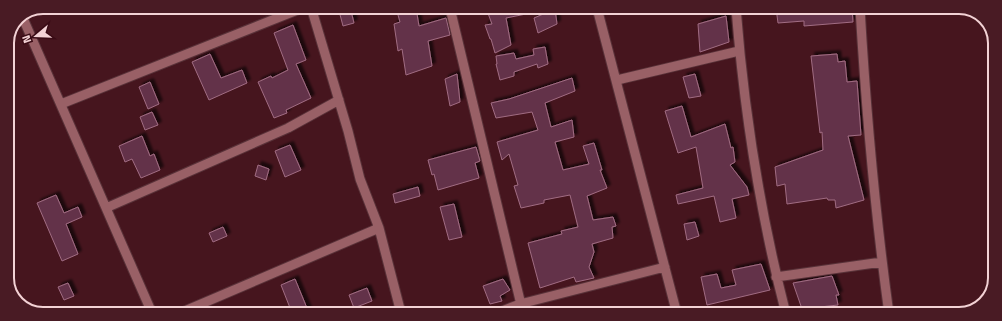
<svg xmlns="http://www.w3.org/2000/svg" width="1002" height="321" font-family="'Titillium Web',sans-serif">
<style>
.building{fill:#633349;stroke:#a16c83;filter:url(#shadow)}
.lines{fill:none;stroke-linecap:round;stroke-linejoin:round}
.street-casing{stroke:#593239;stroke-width:11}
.street{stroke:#996066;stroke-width:9}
.rim{fill:none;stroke:#f3d2d5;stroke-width:2}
</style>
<defs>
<filter id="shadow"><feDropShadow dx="3.5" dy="-3.5" stdDeviation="1" flood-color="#0009"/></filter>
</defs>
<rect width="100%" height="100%" fill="#46151e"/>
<!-- building -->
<path class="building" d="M 338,7 L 350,7 L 354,23 L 343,26 Z
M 396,8 L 416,8 L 419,26 L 446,18 L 450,35 L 428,41 L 432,66 L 406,75 L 402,49 L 398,51 L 394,24 L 400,22 Z
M 486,8 L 536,8 L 536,12 L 506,18 L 511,45 L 495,53 L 491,39 L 490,39 L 485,25 L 492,24 Z
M 776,8 L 852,8 L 853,22 L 804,26 L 804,21 L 778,23 Z
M 555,9 L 557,24 L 538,33 L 534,18 Z
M 726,16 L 729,42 L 700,52 L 698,24 Z
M 293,25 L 306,60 L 296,64 L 311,98 L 286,110 L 287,113 L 274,118 L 258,82 L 271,76 L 272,78 L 288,70 L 274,33 Z
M 545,47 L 548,64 L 538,68 L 537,64 L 514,72 L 514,76 L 500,80 L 496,64 L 497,64 L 496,56 L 514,53 L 516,59 L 534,55 L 533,49 Z
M 210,54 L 221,78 L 242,70 L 247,83 L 209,100 L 192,62 Z
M 837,54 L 838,62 L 845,61 L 847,82 L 857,81 L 861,135 L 848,136 L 864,200 L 836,208 L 835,200 L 828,200 L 827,198 L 787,204 L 785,184 L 777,186 L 775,167 L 823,150 L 822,132 L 820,133 L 811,56 Z
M 457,74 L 460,102 L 450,106 L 445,79 Z
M 695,74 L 701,96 L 689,98 L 683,77 Z
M 572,78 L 575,91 L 545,103 L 551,127 L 572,120 L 574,137 L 555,142 L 563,170 L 589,164 L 583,146 L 594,143 L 602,170 L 600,170 L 607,188 L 587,196 L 593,220 L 613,217 L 616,226 L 612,227 L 613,238 L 592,244 L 594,252 L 589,267 L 594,278 L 576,282 L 574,277 L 540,288 L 528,243 L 562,234 L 561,231 L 578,227 L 570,195 L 544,200 L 544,203 L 521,208 L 514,186 L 518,185 L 509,154 L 502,160 L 497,142 L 538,130 L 532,112 L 496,118 L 491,103 L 509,99 Z
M 150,82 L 159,104 L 148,109 L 139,87 Z
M 682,106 L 691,137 L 725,124 L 731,148 L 733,147 L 735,162 L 730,165 L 747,187 L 749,195 L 732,199 L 736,218 L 720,222 L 714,196 L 678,204 L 676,195 L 703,188 L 696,147 L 678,153 L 665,111 Z
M 152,112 L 158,125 L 145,130 L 140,117 Z
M 142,136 L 150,156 L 154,154 L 160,170 L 141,178 L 132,159 L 125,162 L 119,146 Z
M 290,145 L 301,170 L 285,177 L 275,151 Z
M 476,147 L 480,161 L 475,163 L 479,178 L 438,190 L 434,174 L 432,175 L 428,160 Z
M 258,165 L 269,169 L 266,180 L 255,176 Z
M 418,187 L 420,196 L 395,203 L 393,194 Z
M 56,195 L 64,213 L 78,207 L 82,217 L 66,224 L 78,254 L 62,261 L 37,203 Z
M 454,204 L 462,237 L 449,240 L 440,207 Z
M 695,222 L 699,236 L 687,240 L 684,224 Z
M 223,227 L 227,236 L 213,242 L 209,233 Z
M 761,264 L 770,290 L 707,305 L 701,277 L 717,274 L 721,288 L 736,285 L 732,270 Z
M 832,276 L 839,295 L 836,295 L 838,305 L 802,309 L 793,283 Z
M 295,279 L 309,313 L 292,313 L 281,285 Z
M 503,279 L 510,290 L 500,296 L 502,301 L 490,304 L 483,286 Z
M 68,283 L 74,296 L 64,300 L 58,287 Z
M 367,288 L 372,301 L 354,308 L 349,295 Z"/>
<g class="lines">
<!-- street casing -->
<g class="street-casing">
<path id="street" d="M 311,7 L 348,131 L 360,179 L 379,228 L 401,313
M 450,8 L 523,313
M 597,8 L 677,314
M 736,8 C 744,111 760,213 786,314
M 860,8 C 866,110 875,212 889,314
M 22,16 L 152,313
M 617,80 L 739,51
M 61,104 L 305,7
M 106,208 L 288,128 L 339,100
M 776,277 L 882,262
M 180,313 L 379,228
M 497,313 L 520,304 L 665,267"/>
</g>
<!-- street -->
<use href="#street" class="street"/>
</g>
<!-- crop -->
<path d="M0 0H1002V321H0ZM43 14H959A29 29 0 0 1 988 43V278A29 29 0 0 1 959 307H43A29 29 0 0 1 14 278V43A29 29 0 0 1 43 14Z" fill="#491b24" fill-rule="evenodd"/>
<path class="rim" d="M43 14H959A29 29 0 0 1 988 43V278A29 29 0 0 1 959 307H43A29 29 0 0 1 14 278V43A29 29 0 0 1 43 14Z"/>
<!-- north arrow -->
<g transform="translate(36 36) rotate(251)" stroke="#3a0b15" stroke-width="3" paint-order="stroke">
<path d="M0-3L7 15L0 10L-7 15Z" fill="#f3d2d5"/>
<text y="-6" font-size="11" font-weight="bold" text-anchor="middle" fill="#f3d2d5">N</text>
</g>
</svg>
